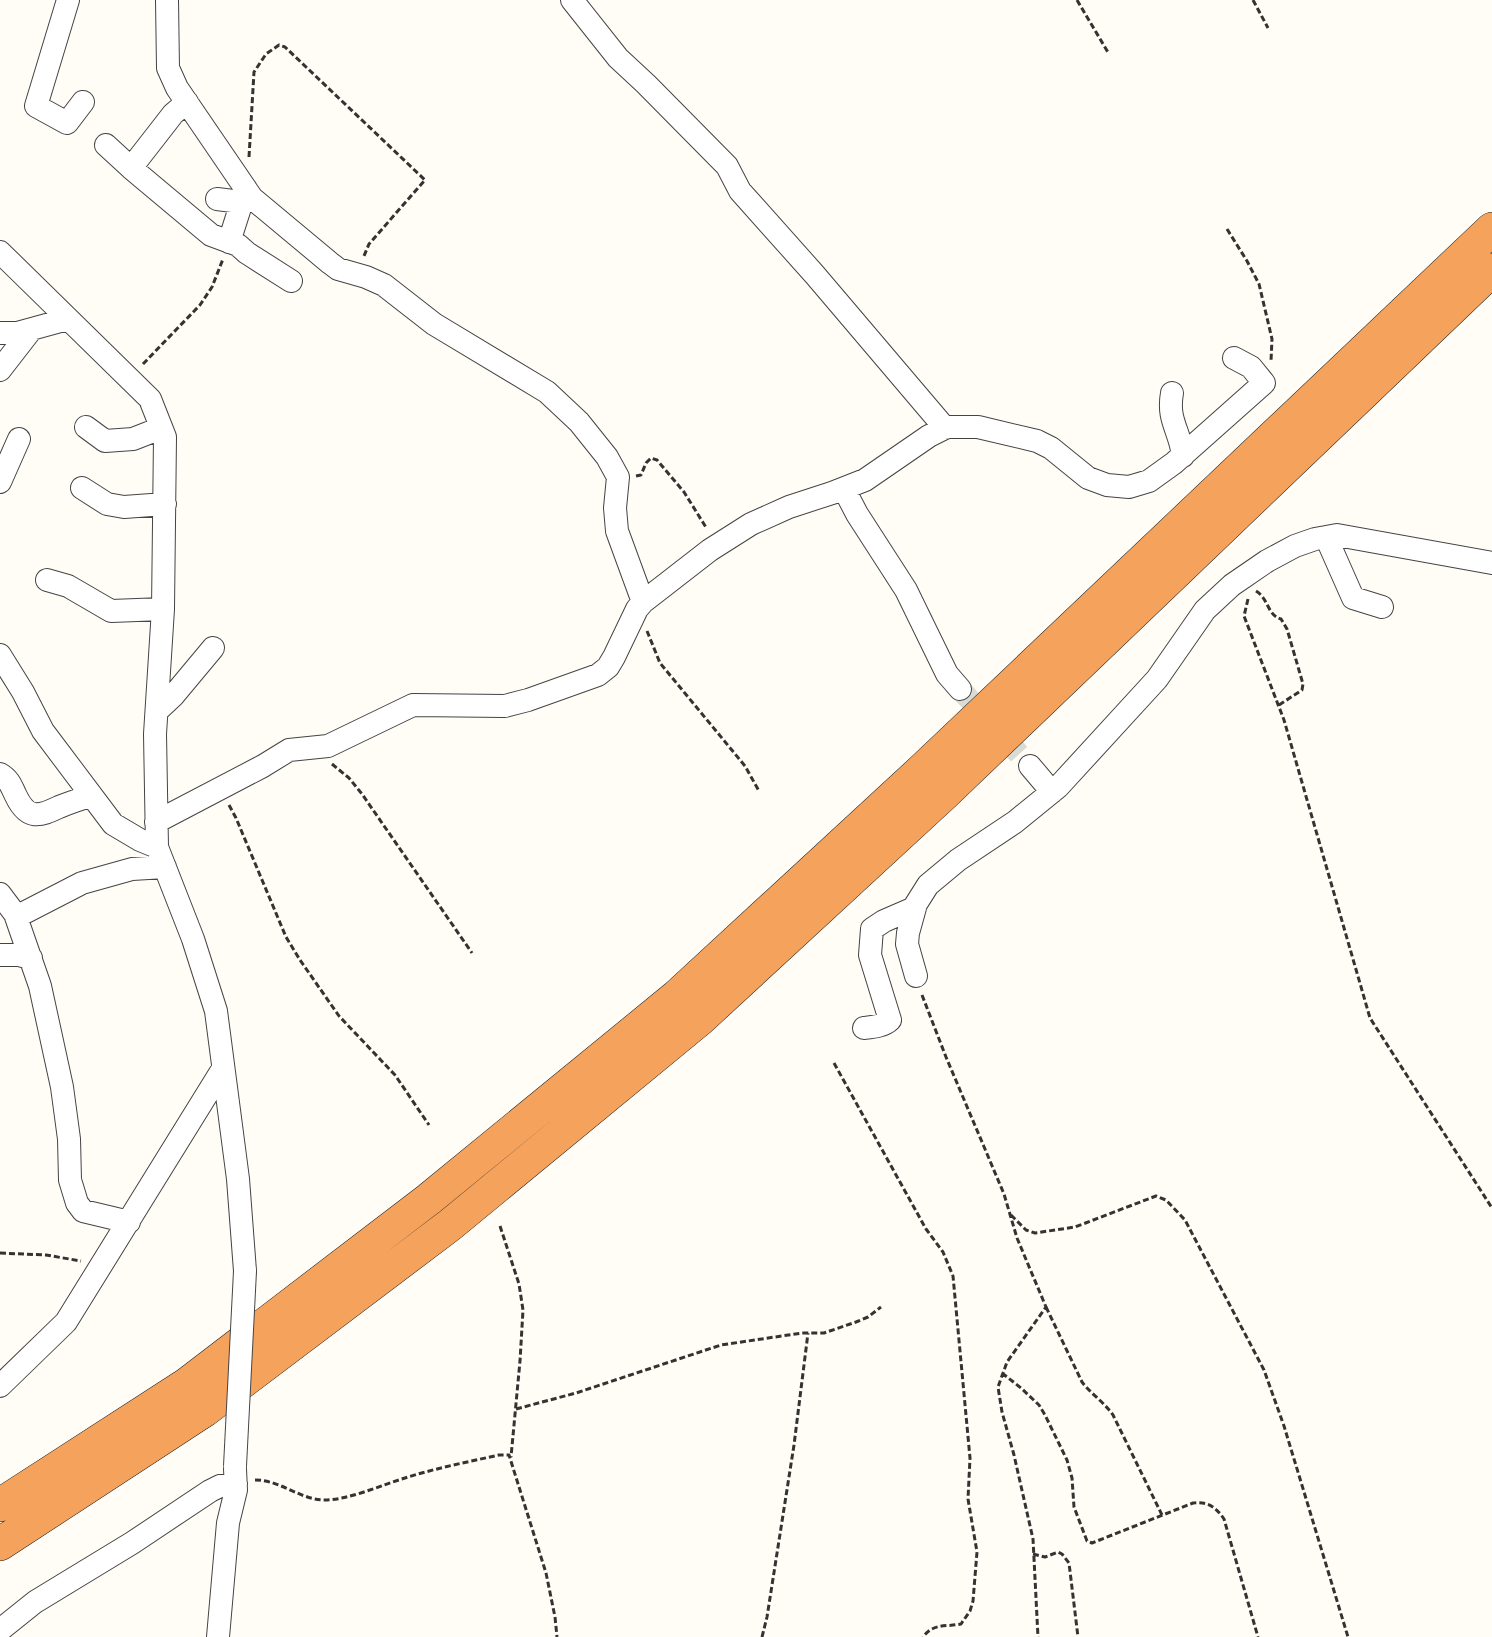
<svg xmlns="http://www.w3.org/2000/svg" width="1492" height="1637" font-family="Spectral,serif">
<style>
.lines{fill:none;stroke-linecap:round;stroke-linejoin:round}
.minor-tunnel{stroke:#dbdad3;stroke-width:22;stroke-dasharray:22 11;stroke-linecap:butt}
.minor-casing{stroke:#444;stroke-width:24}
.highway-casing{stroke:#222;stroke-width:34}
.path{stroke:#333;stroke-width:3;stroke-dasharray:6 3;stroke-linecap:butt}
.minor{stroke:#fff;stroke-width:22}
.highway{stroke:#f5a25d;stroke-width:33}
.minor-bridge-casing{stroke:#444;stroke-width:24;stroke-linecap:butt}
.minor-bridge{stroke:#fff;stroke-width:22}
</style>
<rect width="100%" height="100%" fill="#fffdf5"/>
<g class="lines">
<!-- minor-tunnel -->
<path class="minor-tunnel" d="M 960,689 L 1030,766"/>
<!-- minor casing -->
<g class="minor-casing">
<path id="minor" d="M 68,0 L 36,106 L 67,123 L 83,102
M 167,0 L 168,68 L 177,88 L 252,198 L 330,263 L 338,269 L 366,277 L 384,285 L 434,324 L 547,392 L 579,422 L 607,457 L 618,477 L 615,508 L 617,531 L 643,602
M 572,0 L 618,58 L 646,84 L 727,166 L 740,191 L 815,275 L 945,428
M 187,102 L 173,114 L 131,168 L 211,235 L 238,245 L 247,253 L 291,281
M 106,145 L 131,168
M 217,199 L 241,202
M 229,242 L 246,189
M 0,252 L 150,399 L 165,437 L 163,609 L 155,734 L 157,847 L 193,939 L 216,1011 L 238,1179 L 245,1271
M 0,333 L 17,333 L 68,319
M 0,370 L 31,330
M 1172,393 C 1167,421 1180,430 1183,456
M 86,427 L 105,441 L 133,439 L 161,428
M 0,482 L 19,439
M 82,488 L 107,504 L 124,507 L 165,504
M 844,489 L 857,514 L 906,590 L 947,674 L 960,689
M 1326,537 L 1353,598 L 1382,607
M 47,580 L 68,586 L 111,611 L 163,609
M 0,655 L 23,692 L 43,731 L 113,824 L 140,840 L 157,847
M 157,711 L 173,696 L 213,648
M 1030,766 L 1052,792
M 0,774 C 10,780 11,786 16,796 C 28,821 40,816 59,807 C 69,803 80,799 91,796
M 156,822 L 263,766 L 289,750 L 328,746 L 413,705 L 505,706 L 528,700 L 598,675 L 608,667 L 614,657 L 637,609 L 643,602 L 710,550 L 751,524 L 789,507 L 832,493 L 865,480 L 929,436 L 947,427 L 978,427 L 1037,441 L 1051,448 L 1088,478 L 1107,485 L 1129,487 L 1149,481 L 1174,463 L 1264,383 L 1251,367 L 1234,358
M 0,894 L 15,914 L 40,986 L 62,1087 L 69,1139 L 70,1180 L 77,1203 L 83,1211 L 129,1222
M 16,917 L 82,883 L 132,869 L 165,867
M 0,955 L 19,955 L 31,958
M 916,976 L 907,944 L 908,933 L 916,904 L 928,885 L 958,860 L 1015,822 L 1058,787 L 1157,679 L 1205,610 L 1232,585 L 1267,561 L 1295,546 L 1315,539 L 1337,535 L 1492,563
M 864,1028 C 873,1027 884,1026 890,1020 L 870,955 L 872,929 L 884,921 L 914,908
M 0,1386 L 66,1322 L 222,1070
M 0,1630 L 35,1602 L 132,1543 L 210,1491 L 220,1486 L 236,1484
M 218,1637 L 228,1523 L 236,1490 L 235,1469"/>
</g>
<!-- highway casing -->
<g class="highway-casing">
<path id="highway" d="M 0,1505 L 187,1384 L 429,1199 L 677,996 L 922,770 L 1492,229
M 0,1544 L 205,1410 L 450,1225 L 699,1020 L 944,794 L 1492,270"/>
</g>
<!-- path -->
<path class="path" d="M 1077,0 L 1109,54
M 1253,0 L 1268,28
M 249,157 L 254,72 L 266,54 L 279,45 L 285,47 L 425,180 L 369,244 L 364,256
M 1227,229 L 1247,261 L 1259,284 L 1272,339 L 1271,361
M 143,364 L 200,305 L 212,287 L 223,259
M 636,476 L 641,475 L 646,463 L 651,458 L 657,460 L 684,492 L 707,529
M 1256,591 C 1269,599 1267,615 1281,619 L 1287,629 L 1303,684 L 1302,690 L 1279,705
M 1248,599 L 1244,616 L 1284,720 L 1370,1018 L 1492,1208
M 647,631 L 660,663 L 745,766 L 759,791
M 332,764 L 349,778 L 362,794 L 472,953
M 229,805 L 236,818 L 286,937 L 300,960 L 339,1016 L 395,1075 L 429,1125
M 922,995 L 946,1057 L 1004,1194 L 1017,1238 L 1046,1307 L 1007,1362 L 998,1387 L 1002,1412 L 1014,1455 L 1033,1539 L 1038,1637
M 834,1063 L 926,1229 L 943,1252 L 953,1276 L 970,1458 L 968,1499 L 977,1552 L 973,1601 L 970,1611 L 961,1624 C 946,1627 933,1623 923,1637
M 1011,1215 L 1026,1230 L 1035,1233 L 1075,1227 L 1156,1196 L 1166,1200 L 1185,1220 L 1264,1370 L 1284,1426 L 1348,1637
M 500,1226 L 519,1284 L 523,1310 L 520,1361 L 511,1457
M 0,1253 L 46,1255 L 81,1261
M 1046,1307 L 1082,1382 C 1091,1394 1104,1402 1113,1415 L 1162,1515
M 1002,1373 L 1021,1388 L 1039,1405 L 1045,1415 L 1067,1460 L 1072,1478 L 1074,1507 L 1087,1541 L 1092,1543 L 1193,1503 C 1207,1501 1216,1507 1224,1519 L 1258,1637
M 516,1409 L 576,1393 L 721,1345 L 802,1333 L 824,1333 L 856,1322 L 868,1317 L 881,1307
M 255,1480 C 281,1480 300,1500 325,1500 C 348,1500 382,1485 405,1478 C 436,1468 468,1462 499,1455 L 509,1455 L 546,1573 L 555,1617 L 557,1637
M 1033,1554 L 1045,1557 L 1058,1552 L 1062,1554 L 1069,1563 L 1078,1637
M 762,1637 L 767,1617 L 794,1445 L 808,1333"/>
<!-- minor -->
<use href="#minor" class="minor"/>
<!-- highway -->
<use href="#highway" class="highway"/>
<!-- minor-bridge casing -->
<g class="minor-bridge-casing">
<path id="minor-bridge" d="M 235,1466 L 245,1271"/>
</g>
<!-- minor-bridge -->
<use href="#minor-bridge" class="minor-bridge"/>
</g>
</svg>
